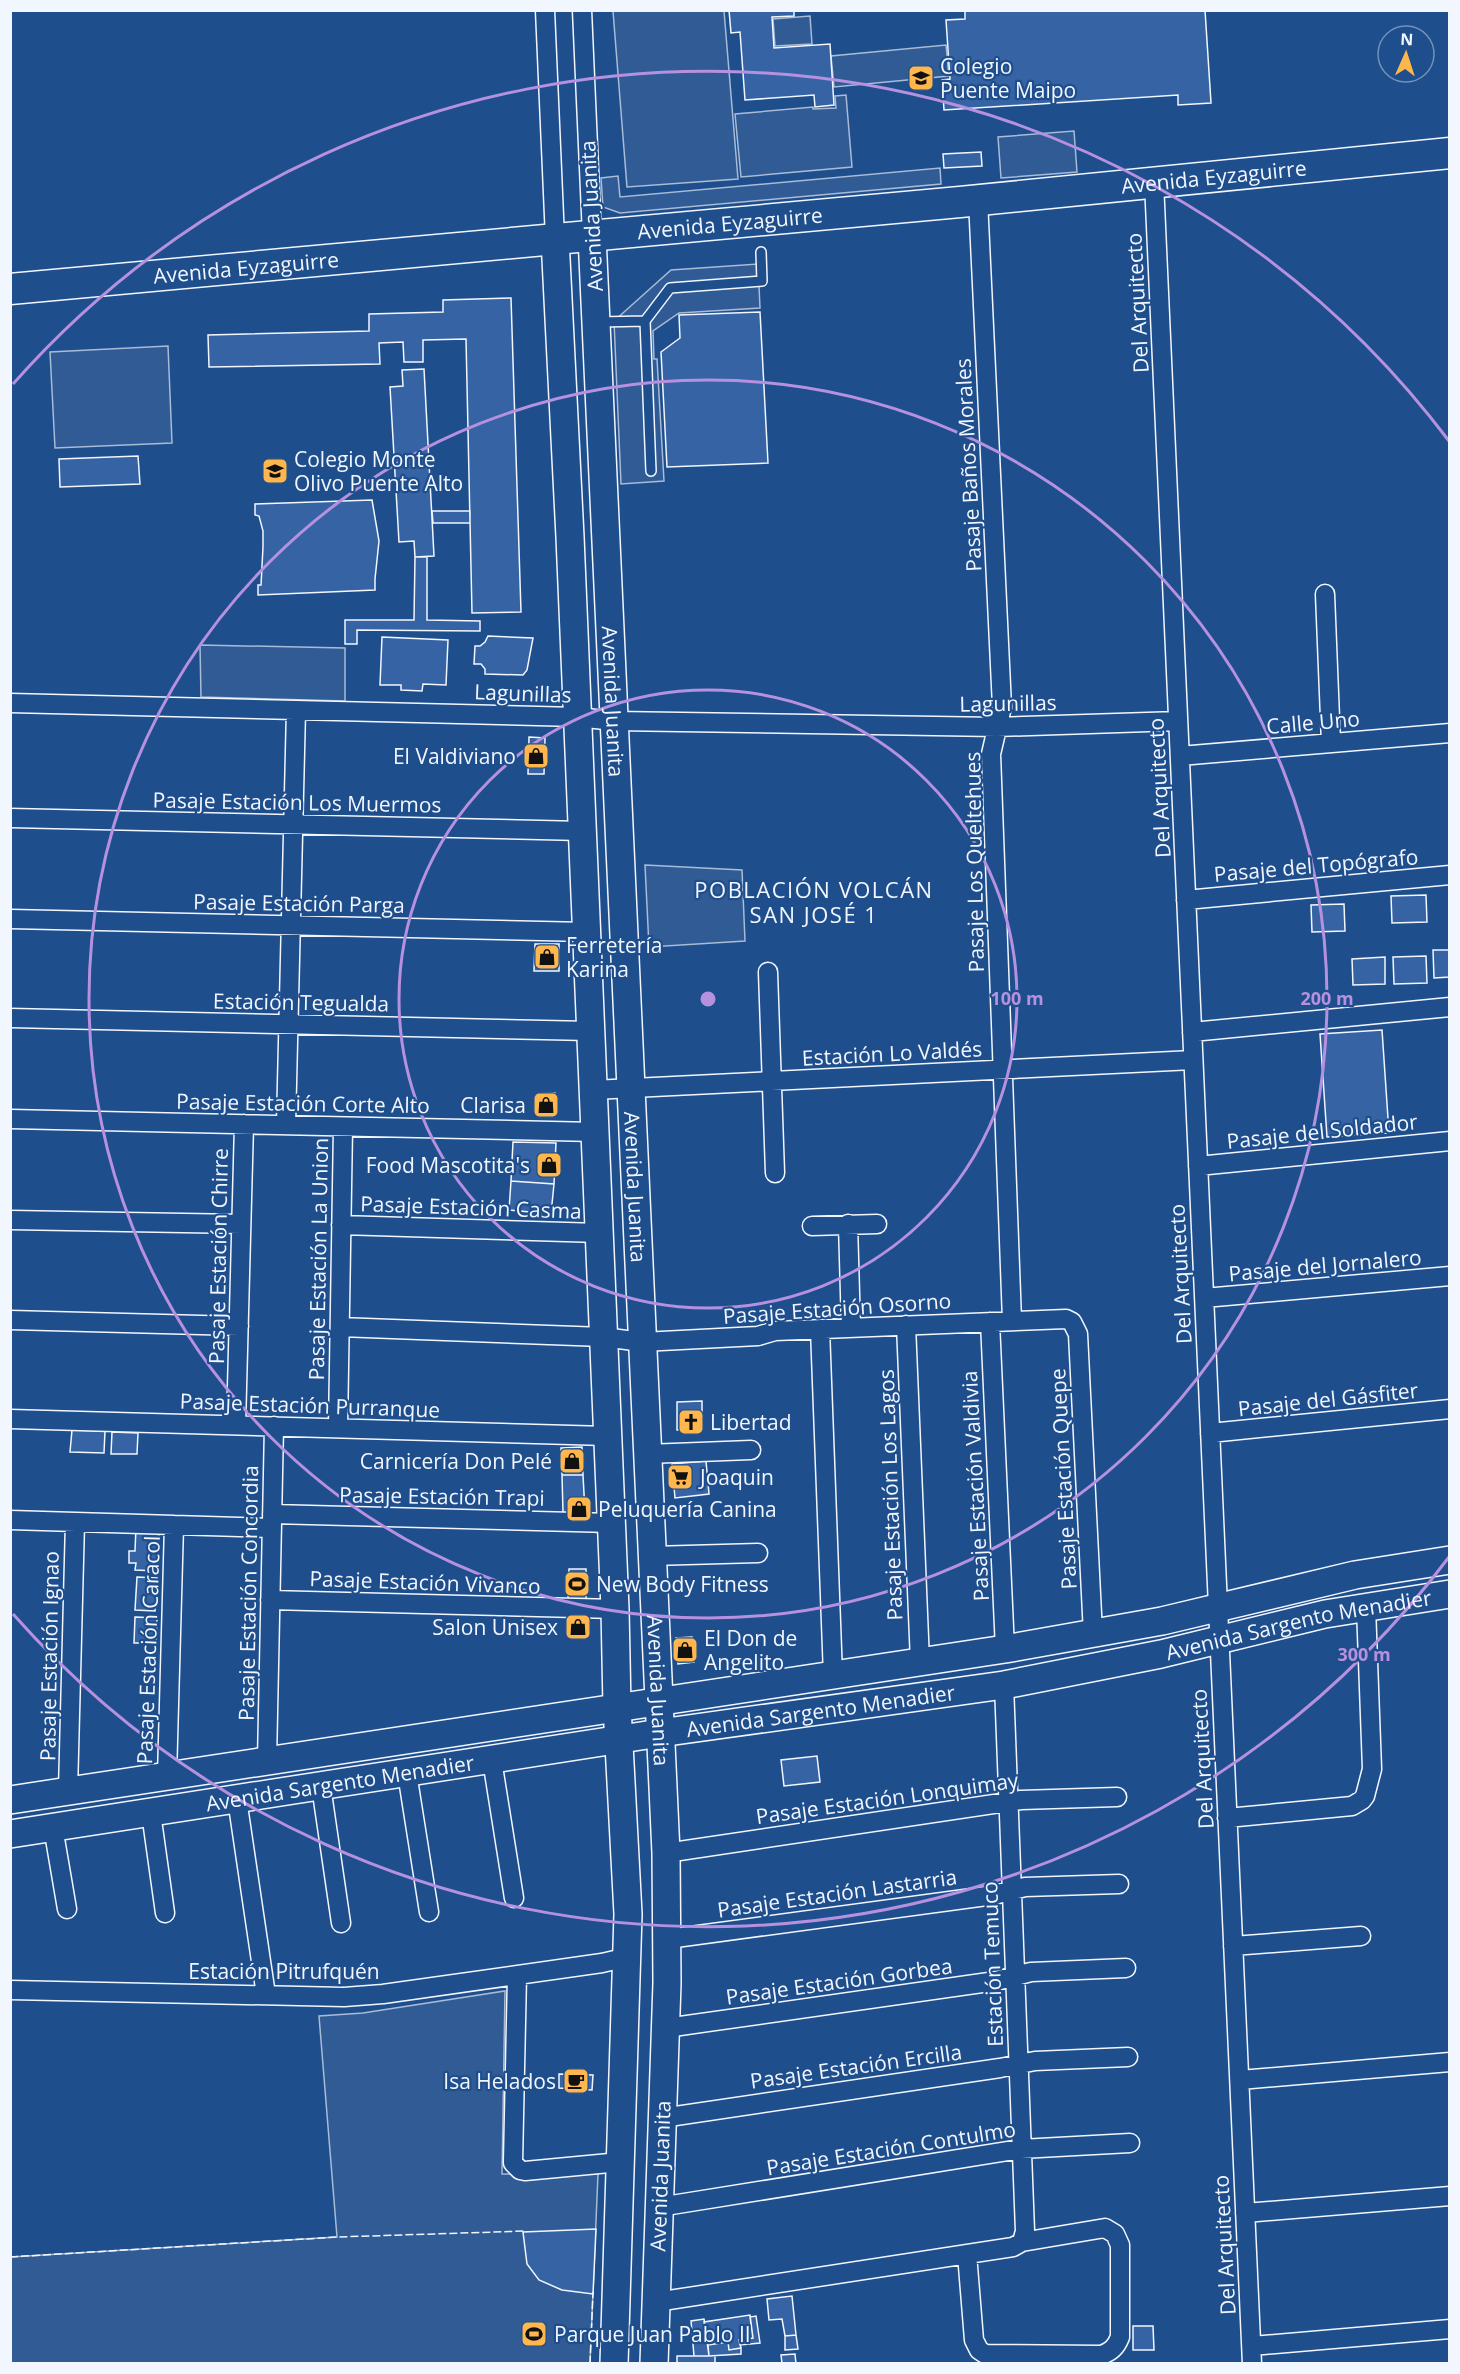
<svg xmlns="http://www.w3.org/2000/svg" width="1460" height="2374" font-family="'Open Sans',sans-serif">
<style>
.built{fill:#305b95;stroke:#a8bbd7;stroke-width:1.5}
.building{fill:#3563a3;stroke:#f2f6ff;stroke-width:1.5}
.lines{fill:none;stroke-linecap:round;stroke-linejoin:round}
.lane-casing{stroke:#f2f6ff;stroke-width:12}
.street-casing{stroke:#f2f6ff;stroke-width:21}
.secondary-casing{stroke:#f2f6ff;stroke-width:30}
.primary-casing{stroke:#f2f6ff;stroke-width:33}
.lane{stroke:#1f4e8c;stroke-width:9}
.street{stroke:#1f4e8c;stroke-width:18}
.secondary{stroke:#1f4e8c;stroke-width:27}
.primary{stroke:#1f4e8c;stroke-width:30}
.fence{stroke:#f2f6ff;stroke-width:1.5;stroke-dasharray:8 3;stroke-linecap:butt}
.ring{fill:none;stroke:#b691df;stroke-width:3}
.labels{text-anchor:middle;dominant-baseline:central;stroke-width:4.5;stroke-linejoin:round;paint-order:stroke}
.poi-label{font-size:21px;fill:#f2f6ff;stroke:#1f4e8c;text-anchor:start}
.street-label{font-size:21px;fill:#f2f6ff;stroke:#1f4e8c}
.neighbourhood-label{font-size:22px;letter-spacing:1.5px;fill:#f2f6ff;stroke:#1f4e8c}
.centre{fill:#b691df;stroke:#1f4e8c;stroke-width:3}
.ring-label{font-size:18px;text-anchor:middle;font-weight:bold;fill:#b691df;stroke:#1f4e8c;stroke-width:4.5;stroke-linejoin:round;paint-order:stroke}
</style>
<rect width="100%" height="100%" fill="#1f4e8c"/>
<!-- built -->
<path class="built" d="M 613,11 L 724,11 L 738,179 L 627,187 Z
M 810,16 L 812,44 L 775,46 L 773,19 Z
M 946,45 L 949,76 L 834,87 L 831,56 Z
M 846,95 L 852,167 L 741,177 L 735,114 L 813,107 L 813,109 L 836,108 L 835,96 Z
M 1074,131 L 1077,172 L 1001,178 L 998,137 Z
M 940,168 L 941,184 L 620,213 L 603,207 L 601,178 L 618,176 L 620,197 Z
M 758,264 L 760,308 L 679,313 L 653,331 L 654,359 L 657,359 L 664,481 L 621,484 L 614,321 L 671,270 Z
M 168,346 L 172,443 L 55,448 L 50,352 Z
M 200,645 L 345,648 L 345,701 L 201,697 Z
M 645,865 L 742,870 L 745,941 L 649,947 Z
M 505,1991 L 502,2174 L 598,2174 L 590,2363 L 11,2364 L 11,2257 L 337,2237 L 319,2016 L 363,2013 Z"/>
<!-- building -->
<path class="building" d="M 729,10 L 794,10 L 794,16 L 772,17 L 774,48 L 830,44 L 834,105 L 815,107 L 814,95 L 745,100 L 740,32 L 731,33 Z
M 965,10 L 1205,10 L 1211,103 L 1178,105 L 1178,95 L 944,110 L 942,80 L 950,79 L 946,20 L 965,19 Z
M 981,152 L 982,166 L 944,168 L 943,154 Z
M 511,298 L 521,612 L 472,613 L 466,339 L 423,340 L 423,362 L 404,362 L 403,342 L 379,343 L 380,364 L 209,367 L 208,335 L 369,331 L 369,314 L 443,312 L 443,300 Z
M 760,312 L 768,463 L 667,467 L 661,352 L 680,338 L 679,315 Z
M 424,369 L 434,556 L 415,557 L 414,541 L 399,542 L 390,387 L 403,386 L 402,370 Z
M 138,456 L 140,484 L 60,487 L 59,459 Z
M 372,500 L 379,541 L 375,579 L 375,590 L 258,595 L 258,585 L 261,585 L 263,547 L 263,531 L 259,516 L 255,515 L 255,504 Z
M 432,511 L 470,511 L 470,523 L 433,523 Z
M 415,557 L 427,557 L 427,620 L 480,621 L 480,631 L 357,630 L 357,644 L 345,644 L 345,620 L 414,620 Z
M 488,636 L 533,638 L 527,670 L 523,675 L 485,674 L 485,669 L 481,664 L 474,664 L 475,646 L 480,646 L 485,642 Z
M 382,637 L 448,640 L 446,685 L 423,684 L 422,691 L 401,690 L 401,685 L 380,685 Z
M 529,737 L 545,738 L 544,774 L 528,774 Z
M 1426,895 L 1427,922 L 1392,923 L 1391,896 Z
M 1344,904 L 1345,931 L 1312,932 L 1311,905 Z
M 535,944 L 559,944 L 559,971 L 534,971 Z
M 1433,950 L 1450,950 L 1450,977 L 1434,978 Z
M 1426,956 L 1427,983 L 1394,984 L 1393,957 Z
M 1385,957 L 1385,984 L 1353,985 L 1352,959 Z
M 1382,1030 L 1389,1133 L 1327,1137 L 1320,1034 Z
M 555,1093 L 556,1115 L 538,1116 L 537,1094 Z
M 513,1142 L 556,1143 L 554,1184 L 511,1181 Z
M 511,1181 L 554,1184 L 551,1214 L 509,1210 Z
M 702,1401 L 702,1429 L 677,1430 L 677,1402 Z
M 72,1430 L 105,1431 L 104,1453 L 70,1452 Z
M 112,1432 L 138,1433 L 137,1454 L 111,1454 Z
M 582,1447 L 583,1475 L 562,1475 L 561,1448 Z
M 706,1461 L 709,1494 L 675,1498 L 672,1464 Z
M 562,1475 L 583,1475 L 585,1512 L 563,1513 Z
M 136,1527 L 159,1528 L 158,1571 L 135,1570 L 136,1563 L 129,1563 L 129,1551 L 135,1551 Z
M 569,1569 L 586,1569 L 586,1599 L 568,1599 Z
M 137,1577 L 157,1578 L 155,1611 L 135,1610 Z
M 135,1617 L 157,1618 L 156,1643 L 134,1643 Z
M 569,1617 L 587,1618 L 586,1638 L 568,1637 Z
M 692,1637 L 694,1662 L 678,1664 L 676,1638 Z
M 817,1756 L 820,1782 L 784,1786 L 781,1760 Z
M 559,2074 L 593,2075 L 592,2090 L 559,2088 Z
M 596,2229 L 593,2294 L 562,2290 L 539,2280 L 527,2264 L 523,2232 Z
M 792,2296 L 796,2335 L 785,2336 L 782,2319 L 769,2320 L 767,2299 Z
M 750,2315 L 753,2338 L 739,2340 L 741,2348 L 729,2350 L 728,2342 L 708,2345 L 704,2322 Z
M 756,2316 L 760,2343 L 740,2345 L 739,2340 L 753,2338 L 750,2317 Z
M 704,2319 L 709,2356 L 694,2356 L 691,2321 Z
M 1133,2326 L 1153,2326 L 1154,2350 L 1133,2350 Z
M 796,2335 L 798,2349 L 785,2350 L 785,2336 Z
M 728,2342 L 729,2350 L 741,2348 L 741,2354 L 709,2356 L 708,2345 Z
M 795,2354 L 796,2364 L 775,2364 L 782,2363 L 781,2355 Z
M 677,2356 L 715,2356 L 715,2364 L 677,2364 Z"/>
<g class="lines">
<!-- lane casing -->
<g class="lane-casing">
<path id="lane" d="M 645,321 L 651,471
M 599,322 L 645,321 L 670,288 L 762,281 L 761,252"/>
</g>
<!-- street casing -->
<g class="street-casing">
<path id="street" d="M 545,10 L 555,239
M 582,10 L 592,236
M 1154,182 L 1252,2364
M 978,200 L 1002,707 L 991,754 L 1012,1321
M 1325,594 L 1331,743
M 10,703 L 577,717 L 614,721 L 997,727 L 1178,721
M 1180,756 L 1450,733
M 10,818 L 582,831
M 1186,900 L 1450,875
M 10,919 L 586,932
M 768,972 L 775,1173
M 10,1018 L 590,1031
M 1192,1032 L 1450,1007
M 593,1090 L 1193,1060
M 10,1119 L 595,1132
M 286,1125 L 296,710
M 1198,1166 L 1450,1141
M 10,1220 L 241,1224
M 848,1224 L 851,1328
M 341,1225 L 599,1233
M 812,1226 L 877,1224
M 1204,1298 L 1450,1276
M 10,1320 L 239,1326
M 990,1322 L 1005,1649
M 906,1325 L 920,1662
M 340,1327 L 603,1337 L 642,1342 L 758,1336 L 775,1331 L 1066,1319 L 1072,1322 L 1078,1334 L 1093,1634
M 820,1329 L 833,1676
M 10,1419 L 607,1436
M 236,1425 L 244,1124
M 338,1428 L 343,1127
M 1210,1433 L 1450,1409
M 647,1454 L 751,1450
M 272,1514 L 611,1523
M 10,1520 L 272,1528
M 652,1556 L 758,1553
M 270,1600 L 615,1609
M 1004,1685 L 1025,2231 L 1022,2242
M 492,1760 L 514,1898
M 267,1761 L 274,1426
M 407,1773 L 429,1912
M 167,1776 L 174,1525
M 321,1786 L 341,1923
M 68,1791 L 75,1522
M 237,1799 L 266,1995
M 151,1813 L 165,1913
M 1227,1818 L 1352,1806 L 1362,1800 L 1365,1796 L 1372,1769 L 1366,1607
M 53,1827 L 67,1909
M 666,1853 L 1021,1800 L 1117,1797
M 668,1939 L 994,1895 L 1025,1887 L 1119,1884
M 1233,1946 L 1361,1936
M 517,1975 L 513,2163 L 520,2170 L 525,2171 L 620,2162
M 10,1990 L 344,1997 L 383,1994 L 602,1963 L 628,1957
M 666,2028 L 996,1981 L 1031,1972 L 1126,1968
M 1240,2080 L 1450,2062
M 662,2118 L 1000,2068 L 1035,2061 L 1128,2057
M 659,2207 L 1021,2149 L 1130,2143
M 1245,2213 L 1450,2196
M 656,2302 L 1013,2247 L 1022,2242 L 1105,2228 L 1115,2234 L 1120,2245 L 1120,2337 C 1116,2347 1111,2352 1101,2355 L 985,2354 L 979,2350 L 974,2340 L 967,2254
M 1252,2346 L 1450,2329"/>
</g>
<!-- secondary casing -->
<g class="secondary-casing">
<g id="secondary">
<path id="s1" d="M 592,236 L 666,1853 L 667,1983 L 654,2364"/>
<path d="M 555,239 L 570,537 L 615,1609 L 617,1707 L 628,1914 L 614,2364"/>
<path d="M 10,1800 L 1005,1649 L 1162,1621 L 1355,1575 L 1450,1560"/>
<path id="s2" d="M 10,1834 L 660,1733 L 1004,1685 L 1161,1654 L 1325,1614 L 1450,1594"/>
</g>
</g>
<!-- primary casing -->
<g class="primary-casing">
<g id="primary">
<path id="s3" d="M 10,289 L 960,202 L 1450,153"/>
</g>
</g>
<!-- lane -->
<use href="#lane" class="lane"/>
<!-- street -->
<use href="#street" class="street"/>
<!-- secondary -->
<use href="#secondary" class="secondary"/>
<!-- primary -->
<use href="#primary" class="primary"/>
<!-- fence -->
<path class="fence" d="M 10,2257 L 338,2237 L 526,2231
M 590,2364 L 593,2292"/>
</g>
<!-- distance rings -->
<g class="ring">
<circle cx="708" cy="999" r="309"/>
<circle cx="708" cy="999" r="619"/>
<path d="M1449 1557A928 928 0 0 1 13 1614M13 384A928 928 0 0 1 1449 441"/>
</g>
<!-- icons -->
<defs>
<g id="school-square" transform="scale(1.35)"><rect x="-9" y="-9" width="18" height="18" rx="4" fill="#ffb74d" stroke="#1f4e8c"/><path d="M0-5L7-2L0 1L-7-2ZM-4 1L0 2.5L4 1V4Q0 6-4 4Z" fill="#111"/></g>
<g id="shop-square" transform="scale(1.35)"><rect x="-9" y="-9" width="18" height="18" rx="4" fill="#ffb74d" stroke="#1f4e8c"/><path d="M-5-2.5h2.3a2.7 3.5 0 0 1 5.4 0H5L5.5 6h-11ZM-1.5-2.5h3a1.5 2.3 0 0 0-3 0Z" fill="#111"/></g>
<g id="church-square" transform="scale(1.35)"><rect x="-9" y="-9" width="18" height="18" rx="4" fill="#ffb74d" stroke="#1f4e8c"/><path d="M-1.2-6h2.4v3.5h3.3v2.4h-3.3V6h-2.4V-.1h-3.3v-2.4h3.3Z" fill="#111"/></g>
<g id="supermarket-square" transform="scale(1.35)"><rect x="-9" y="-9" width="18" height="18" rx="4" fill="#ffb74d" stroke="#1f4e8c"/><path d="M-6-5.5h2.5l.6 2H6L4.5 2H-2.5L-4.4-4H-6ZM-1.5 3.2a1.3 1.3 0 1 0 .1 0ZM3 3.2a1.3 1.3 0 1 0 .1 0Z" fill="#111"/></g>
<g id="stadium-square" transform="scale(1.35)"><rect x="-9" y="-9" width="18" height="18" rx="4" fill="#ffb74d" stroke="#1f4e8c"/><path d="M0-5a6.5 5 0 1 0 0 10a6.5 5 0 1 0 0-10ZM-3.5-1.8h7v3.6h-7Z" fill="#111"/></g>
<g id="cafe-square" transform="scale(1.35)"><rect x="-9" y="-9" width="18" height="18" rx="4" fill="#ffb74d" stroke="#1f4e8c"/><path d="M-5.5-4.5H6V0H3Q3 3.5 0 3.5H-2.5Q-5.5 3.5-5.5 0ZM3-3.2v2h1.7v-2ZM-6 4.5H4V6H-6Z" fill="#111"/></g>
</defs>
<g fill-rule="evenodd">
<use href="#school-square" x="921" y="78"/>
<use href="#school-square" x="275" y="471"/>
<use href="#shop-square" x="536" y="756"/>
<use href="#shop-square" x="547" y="957"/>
<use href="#shop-square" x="546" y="1105"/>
<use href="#shop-square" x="549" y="1165"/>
<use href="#church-square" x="691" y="1422"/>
<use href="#shop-square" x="572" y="1461"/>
<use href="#supermarket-square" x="680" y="1477"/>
<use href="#shop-square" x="579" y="1509"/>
<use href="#stadium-square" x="577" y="1584"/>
<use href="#shop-square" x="578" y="1627"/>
<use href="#shop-square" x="685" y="1650"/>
<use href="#cafe-square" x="576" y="2081"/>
<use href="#stadium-square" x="534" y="2334"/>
</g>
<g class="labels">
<!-- poi labels -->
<g class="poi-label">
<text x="940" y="66">Colegio<tspan x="940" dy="24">Puente Maipo</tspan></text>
<text x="294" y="459">Colegio Monte<tspan x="294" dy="24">Olivo Puente Alto</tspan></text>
<text x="516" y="756" text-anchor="end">El Valdiviano</text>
<text x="566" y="945">Ferretería<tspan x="566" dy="24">Karina</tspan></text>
<text x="526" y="1105" text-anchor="end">Clarisa</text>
<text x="530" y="1165" text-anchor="end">Food Mascotita's</text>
<text x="710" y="1422">Libertad</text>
<text x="552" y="1461" text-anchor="end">Carnicería Don Pelé</text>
<text x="700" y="1477">Joaquin</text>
<text x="598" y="1509">Peluquería Canina</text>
<text x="596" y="1584">New Body Fitness</text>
<text x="558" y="1627" text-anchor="end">Salon Unisex</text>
<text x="704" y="1638">El Don de<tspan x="704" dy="24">Angelito</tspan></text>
<text x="556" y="2081" text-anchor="end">Isa Helados</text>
<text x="554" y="2334">Parque Juan Pablo II</text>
</g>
<!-- street labels -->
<g class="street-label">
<text stroke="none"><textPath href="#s3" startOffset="1209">Avenida Eyzaguirre</textPath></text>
<text transform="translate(591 216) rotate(-93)">Avenida Juanita</text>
<text stroke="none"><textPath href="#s3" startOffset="723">Avenida Eyzaguirre</textPath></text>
<text stroke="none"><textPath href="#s3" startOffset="237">Avenida Eyzaguirre</textPath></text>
<text transform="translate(1137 303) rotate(-93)">Del Arquitecto</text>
<text transform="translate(968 465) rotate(-93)">Pasaje Baños Morales</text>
<text transform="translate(523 693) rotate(2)">Lagunillas</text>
<text stroke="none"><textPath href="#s1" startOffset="466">Avenida Juanita</textPath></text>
<text transform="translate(1008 703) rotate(-1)">Lagunillas</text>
<text transform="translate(1313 722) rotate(-5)">Calle Uno</text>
<text transform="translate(1159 788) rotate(-93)">Del Arquitecto</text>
<text transform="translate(297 802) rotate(1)">Pasaje Estación Los Muermos</text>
<text transform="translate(974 862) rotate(-91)">Pasaje Los Queltehues</text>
<text transform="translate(1316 865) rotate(-5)">Pasaje del Topógrafo</text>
<text transform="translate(299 903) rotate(1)">Pasaje Estación Parga</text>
<text transform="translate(301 1002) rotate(1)">Estación Tegualda</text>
<text transform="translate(892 1053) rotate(-3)">Estación Lo Valdés</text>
<text transform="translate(303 1103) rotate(1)">Pasaje Estación Corte Alto</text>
<text transform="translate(1322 1131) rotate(-6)">Pasaje del Soldador</text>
<text stroke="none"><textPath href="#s1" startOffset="952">Avenida Juanita</textPath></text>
<text transform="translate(471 1207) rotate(2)">Pasaje Estación Casma</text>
<text transform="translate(218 1256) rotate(-89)">Pasaje Estación Chirre</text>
<text transform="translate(318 1259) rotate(-89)">Pasaje Estación La Union</text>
<text transform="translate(1325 1265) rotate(-5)">Pasaje del Jornalero</text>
<text transform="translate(1180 1274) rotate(-93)">Del Arquitecto</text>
<text transform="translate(837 1308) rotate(-4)">Pasaje Estación Osorno</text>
<text transform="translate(1328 1399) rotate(-6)">Pasaje del Gásfiter</text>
<text transform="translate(310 1405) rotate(2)">Pasaje Estación Purranque</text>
<text transform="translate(1063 1479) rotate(-93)">Pasaje Estación Quepe</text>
<text transform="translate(975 1486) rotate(-93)">Pasaje Estación Valdivia</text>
<text transform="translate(890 1495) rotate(-92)">Pasaje Estación Los Lagos</text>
<text transform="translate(442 1496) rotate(1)">Pasaje Estación Trapi</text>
<text transform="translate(425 1582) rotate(2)">Pasaje Estación Vivanco</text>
<text transform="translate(248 1593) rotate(-89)">Pasaje Estación Concordia</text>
<text stroke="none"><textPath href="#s2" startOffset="1306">Avenida Sargento Menadier</textPath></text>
<text transform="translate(148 1650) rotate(-88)">Pasaje Estación Caracol</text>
<text transform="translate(49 1656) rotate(-89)">Pasaje Estación Ignao</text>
<text stroke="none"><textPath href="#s1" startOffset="1456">Avenida Juanita</textPath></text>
<text stroke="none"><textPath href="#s2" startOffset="820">Avenida Sargento Menadier</textPath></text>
<text transform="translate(1202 1759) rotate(-93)">Del Arquitecto</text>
<text stroke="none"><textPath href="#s2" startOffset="334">Avenida Sargento Menadier</textPath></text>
<text transform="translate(887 1798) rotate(-8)">Pasaje Estación Lonquimay</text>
<text transform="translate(837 1893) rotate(-8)">Pasaje Estación Lastarria</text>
<text transform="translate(992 1964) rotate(-92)">Estación Temuco</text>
<text x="284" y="1971">Estación Pitrufquén</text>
<text transform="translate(839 1981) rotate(-8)">Pasaje Estación Gorbea</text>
<text transform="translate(856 2066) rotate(-8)">Pasaje Estación Ercilla</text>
<text transform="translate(891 2148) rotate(-9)">Pasaje Estación Contulmo</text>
<text transform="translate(660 2176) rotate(-88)">Avenida Juanita</text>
<text transform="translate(1224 2245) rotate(-93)">Del Arquitecto</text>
</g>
<!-- neighbourhood labels -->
<g class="neighbourhood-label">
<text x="814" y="889">POBLACIÓN VOLCÁN<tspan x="814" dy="25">SAN JOSÉ 1</tspan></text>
</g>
</g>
<circle cx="708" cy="999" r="9" class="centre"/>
<g class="ring-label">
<text x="1017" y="1005">100 m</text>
<text x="1327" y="1005">200 m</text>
<text x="1364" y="1661">300 m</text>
</g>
<!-- border -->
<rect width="1460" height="2374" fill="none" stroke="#f2f6ff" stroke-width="24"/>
<!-- north arrow -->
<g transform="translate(1406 54) rotate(3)"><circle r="28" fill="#1f4e8c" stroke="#7391ba" stroke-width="1.5"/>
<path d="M0-4.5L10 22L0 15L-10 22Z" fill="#ffb74d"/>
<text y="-9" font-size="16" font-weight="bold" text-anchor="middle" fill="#f2f6ff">N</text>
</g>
</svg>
